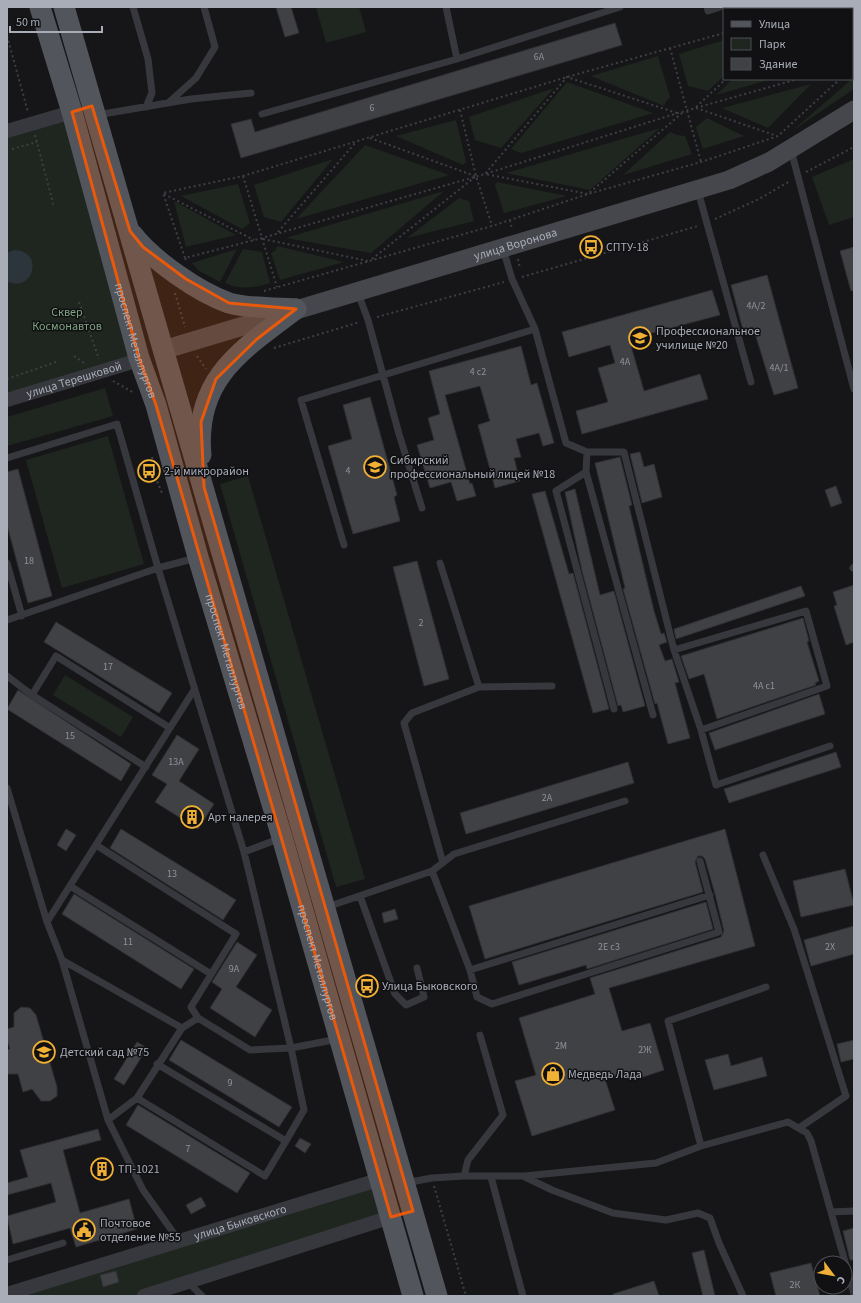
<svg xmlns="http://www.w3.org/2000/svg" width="861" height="1303" font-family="'Source Sans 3',sans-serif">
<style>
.green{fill:#1e261f}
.water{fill:#2c353c}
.building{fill:#404145;stroke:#303034}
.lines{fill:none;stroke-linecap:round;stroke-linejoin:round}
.path{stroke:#3d3f44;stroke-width:2;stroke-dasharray:2 3;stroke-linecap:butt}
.service{stroke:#37383d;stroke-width:7}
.minor{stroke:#37383d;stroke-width:14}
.secondary{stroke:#45474d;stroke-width:19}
.primary{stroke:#53555c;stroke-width:21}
.marked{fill:#e8590c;fill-opacity:0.2;stroke:#e8590c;stroke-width:3;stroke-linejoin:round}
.labels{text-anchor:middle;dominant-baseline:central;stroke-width:3;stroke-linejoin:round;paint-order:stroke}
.number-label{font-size:10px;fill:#8e929b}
.street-label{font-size:12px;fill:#a8adb8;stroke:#111113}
.poi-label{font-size:12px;fill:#a8adb8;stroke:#111113;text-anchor:start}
.park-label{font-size:12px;fill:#7fa381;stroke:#111113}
</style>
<rect width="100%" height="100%" fill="#161618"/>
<!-- green -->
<path class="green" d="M 316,7 L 359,7 L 366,32 L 326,43 Z
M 724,40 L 724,76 L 708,91 L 688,86 L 679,54 Z
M 658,56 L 670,97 L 666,101 L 664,106 L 591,76 Z
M 854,76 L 854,89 L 792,131 L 852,79 Z
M 733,79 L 772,79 L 716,95 Z
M 567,82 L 653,113 L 521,153 L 511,149 Z
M 811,84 L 768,128 L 722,108 Z
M 554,88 L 501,148 L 475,140 L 469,117 Z
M 72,112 L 139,358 L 7,400 L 7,131 Z
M 707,118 L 744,136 L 703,149 L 696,127 Z
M 456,120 L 466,162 L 463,165 L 396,136 Z
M 660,128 L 590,190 L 506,173 Z
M 670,132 L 677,135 L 685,136 L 692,154 L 623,175 Z
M 365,145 L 449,175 L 296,219 Z
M 333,159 L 281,222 L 264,217 L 254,185 Z
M 854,159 L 854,217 L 829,225 L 812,177 Z
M 497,182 L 567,196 L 504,213 L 495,185 Z
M 238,184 L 250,223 L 242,229 L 181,196 Z
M 444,191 L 371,253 L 286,238 Z
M 459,198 L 469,201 L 474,221 L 407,238 Z
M 174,201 L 236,235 L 186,247 Z
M 277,246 L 344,262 L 280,280 L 271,253 L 275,251 Z
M 237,249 L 220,282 L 199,271 L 192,263 Z
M 243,249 L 262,252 L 270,283 C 255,288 239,290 225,283 Z
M 105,388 L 113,416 L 7,446 L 7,417 Z
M 108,436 L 144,564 L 62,588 L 26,460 Z
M 248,476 L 365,879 L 336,887 L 220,484 Z
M 65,675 L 133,717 L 121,737 L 53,695 Z
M 381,1179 L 391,1217 L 144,1296 L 7,1296 Z"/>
<!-- water -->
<path class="water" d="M 14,250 C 46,251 32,295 7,281 L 7,253 Z"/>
<!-- building -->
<path class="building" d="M 276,7 L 291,7 L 299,33 L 285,37 Z
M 615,23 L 622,45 L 241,158 L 231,124 L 251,119 L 255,132 Z
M 854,247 L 854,290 L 851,291 L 840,251 Z
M 767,275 L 798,388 L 774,395 L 753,327 L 743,330 L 731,285 Z
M 712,290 L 720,315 L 629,339 L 644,391 L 700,374 L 708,399 L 582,434 L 576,411 L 608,402 L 598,368 L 615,363 L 610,345 L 569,357 L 562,332 Z
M 521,346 L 531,385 L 537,383 L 554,443 L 543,446 L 539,433 L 516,439 L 521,457 L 514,458 L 520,481 L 495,488 L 478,425 L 490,421 L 480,386 L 445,395 L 470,484 L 472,483 L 476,496 L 457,501 L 451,482 L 430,488 L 417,445 L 434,440 L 428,418 L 440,414 L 429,371 Z
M 370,397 L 397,495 L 394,497 L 400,521 L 353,534 L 328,446 L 352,439 L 343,405 Z
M 640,452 L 644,467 L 654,464 L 662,497 L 642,503 L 630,454 Z
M 620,457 L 632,505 L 629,506 L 654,611 L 661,634 L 664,633 L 667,642 L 659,645 L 665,661 L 672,659 L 679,682 L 675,683 L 690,738 L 668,744 L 657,703 L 655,704 L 623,589 L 625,588 L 595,463 Z
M 18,469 L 52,596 L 28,603 L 7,525 L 7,472 Z
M 836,486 L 842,503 L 831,507 L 825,490 Z
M 575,489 L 600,595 L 614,591 L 645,706 L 623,712 L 621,705 L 618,706 L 582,571 L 565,492 Z
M 545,491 L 569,574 L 573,573 L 609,709 L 593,713 L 532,494 Z
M 417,561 L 449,679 L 424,686 L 393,567 Z
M 854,585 L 854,642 L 846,645 L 834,606 L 837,605 L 833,592 Z
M 801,586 L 805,596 L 676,639 L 674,629 Z
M 803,618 L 809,641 L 807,642 L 819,681 L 815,683 L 816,685 L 717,719 L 704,674 L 689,679 L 681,656 Z
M 56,622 L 172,693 L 159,713 L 44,642 Z
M 18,690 L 131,764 L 121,781 L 7,709 Z
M 819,694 L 825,714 L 715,750 L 709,733 Z
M 177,735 L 199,749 L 179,781 L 214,804 L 198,829 L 155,802 L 167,784 L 152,775 Z
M 836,752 L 841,767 L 729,803 L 724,789 Z
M 628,762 L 634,783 L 466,834 L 460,813 Z
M 66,829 L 76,835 L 66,851 L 57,845 Z
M 121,829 L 236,900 L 223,920 L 110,848 Z
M 725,829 L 755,946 L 609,988 L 622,1031 L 650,1023 L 664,1070 L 640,1078 L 637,1070 L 605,1079 L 615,1110 L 532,1136 L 515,1081 L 536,1075 L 519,1018 L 595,994 L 590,978 L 721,937 L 724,931 L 715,894 L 705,859 L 702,856 L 698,856 L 695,862 L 703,892 L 485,959 L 469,906 Z
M 845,869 L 854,905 L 801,917 L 793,881 Z
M 74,894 L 194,969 L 181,989 L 62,914 Z
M 706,902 L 713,929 L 587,969 L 586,965 L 519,985 L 512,962 Z
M 395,909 L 398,919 L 384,923 L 382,913 Z
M 854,926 L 854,954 L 811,966 L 804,940 Z
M 237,942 L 257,955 L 236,987 L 272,1010 L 255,1037 L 210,1008 L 222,989 L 212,982 Z
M 21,1007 L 30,1008 L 36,1015 L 57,1087 L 57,1096 L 50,1101 L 41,1101 L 32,1089 L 23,1092 L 18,1074 L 7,1074 L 7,1050 L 10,1049 L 7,1039 L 7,1029 L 14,1027 L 14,1013 Z
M 181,1040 L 292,1107 L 279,1127 L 169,1060 Z
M 854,1040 L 854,1059 L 841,1062 L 837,1044 Z
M 137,1042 L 147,1048 L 124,1085 L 114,1079 Z
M 728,1054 L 731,1066 L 762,1057 L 767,1076 L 714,1090 L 705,1060 Z
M 138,1105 L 250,1173 L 237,1193 L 126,1125 Z
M 98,1129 L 101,1140 L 63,1150 L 80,1213 L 129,1199 L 137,1229 L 76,1247 L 70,1228 L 13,1244 L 7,1216 L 56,1202 L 51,1183 L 7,1195 L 7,1183 L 28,1177 L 20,1150 Z
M 300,1138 L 311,1144 L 305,1153 L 295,1146 Z
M 108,1159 L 112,1174 L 96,1179 L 91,1164 Z
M 201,1197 L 206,1206 L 191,1214 L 186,1205 Z
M 854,1228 L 854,1260 L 850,1260 L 843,1231 Z
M 704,1250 L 715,1296 L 703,1296 L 692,1253 Z
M 811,1263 L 820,1296 L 776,1296 L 770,1273 Z
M 116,1271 L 119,1282 L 103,1287 L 100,1275 Z
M 654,1281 L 659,1296 L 614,1296 L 613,1294 Z"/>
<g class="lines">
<!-- path -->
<path class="path" d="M 799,7 L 800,9
M 806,9 L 811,7
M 7,36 L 28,112
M 670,48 L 701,162
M 852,61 L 854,59
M 852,64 L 854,63
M 696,107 L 726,79
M 696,108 L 777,136
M 460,110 L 476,176 L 492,226
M 677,113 L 567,77 L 485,174 L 588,194 L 682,113
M 35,135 L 54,207
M 370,138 L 475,176
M 12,149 L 37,142
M 806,172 L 854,147
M 243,176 L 277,287
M 164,194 L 254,240
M 715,219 L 759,199 L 790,181
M 510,220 L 512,229
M 278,232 L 356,142
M 263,239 L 368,261
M 185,258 L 163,193 L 243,176 L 567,77 L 724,33
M 372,259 L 475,177
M 518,259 L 520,268
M 186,260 L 185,258 L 262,238 L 485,174 L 678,113 L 798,79
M 522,277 L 698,226
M 264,291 L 492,226 L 588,194 L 701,162 L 778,136 L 840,79
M 175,293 L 185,327
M 79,302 L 99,359
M 377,317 L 504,282
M 274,348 L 360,322
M 74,356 L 84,363
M 197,356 L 206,369
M 7,379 L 59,361
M 113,381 L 134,393
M 152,457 L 157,481 L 162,493
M 434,1186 L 466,1296"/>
<!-- service -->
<path class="service" d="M 133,7 L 148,59 L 152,93 L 146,107
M 446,7 L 457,59
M 707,7 L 708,11 L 720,7
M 168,103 L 196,78 L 215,47 L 204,7
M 262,114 L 457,59 L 620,7
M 97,115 L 191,99 L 251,93
M 791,150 L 854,389
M 698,191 L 751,382
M 503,249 L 512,279 L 535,329 L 566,443 L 587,452 L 624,452 L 674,650 L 701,730 L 716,785 L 830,746
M 358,293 L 368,320 L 399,434 L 422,508
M 587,452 L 586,472 L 653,715
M 7,458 L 117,424 L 158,568 L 244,852 L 291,1048 L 250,1050 L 198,1018
M 586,472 L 556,491 L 614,709
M 344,545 L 301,400 L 535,329
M 7,563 L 22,616
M 440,563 L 479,687 L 412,713 L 404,723 L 443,863
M 853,568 L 854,567
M 7,620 L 158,568 L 196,558
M 674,650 L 806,611 L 827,686 L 701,730
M 7,676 L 32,695
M 479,687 L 552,686
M 146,767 L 32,695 L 56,656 L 170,728
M 7,788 L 47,922 L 62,960 L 108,1120 L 143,1190 L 180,1242
M 96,845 L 236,934 L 191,1007 L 198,1018 L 182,1028 L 137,1098 L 108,1120
M 244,852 L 281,838
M 763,855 L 794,929 L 846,1096 L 799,1128
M 432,871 L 470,970 L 477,997 L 492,1004 L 719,932 L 700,861
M 70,886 L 211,974
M 360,896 L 395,994 L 406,1005 L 424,997 L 417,968
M 327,907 L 432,871 L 454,854 L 625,801
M 47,922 L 194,690
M 62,960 L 182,1028
M 470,970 L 710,895
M 137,1098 L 265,1176 L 286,1141 L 157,1064
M 286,1141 L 304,1110 L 291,1048 L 338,1039
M 701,1146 L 668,1021 L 766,987
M 464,1176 L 468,1160 L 503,1115 L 480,1035
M 491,1177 L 523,1296
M 525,1177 L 552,1190 L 613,1213 L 666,1220 L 698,1213 L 710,1218 L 719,1243 L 743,1296
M 405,1183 L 432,1178 L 464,1176 L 524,1176 L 656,1163 L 701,1146 L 788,1122 L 807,1133 L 811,1141 L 831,1212 L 854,1211
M 831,1212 L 854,1294
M 7,1260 L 63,1243
M 187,1281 L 202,1296"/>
<!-- minor -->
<g class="minor">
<path d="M 7,131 L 72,112"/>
<path id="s1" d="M 7,400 L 129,363 L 139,358"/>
<path id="s2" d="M 7,1294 L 381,1179"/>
<path d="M 144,1296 L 391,1217"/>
</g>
<!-- secondary -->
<path class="secondary" id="s3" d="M 163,350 L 729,180 L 769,162 L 854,110"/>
<!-- primary -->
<g class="primary">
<path id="s4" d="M 40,7 L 72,112 L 139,358 L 156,405 L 198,557 L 282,837 L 413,1296"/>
<path d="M 64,7 L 437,1296"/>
<path d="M 132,234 C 152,260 198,292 229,303 C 249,309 275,307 296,309"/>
<path d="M 201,455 C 194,378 242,350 296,309"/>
</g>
</g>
<!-- marked area -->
<path class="marked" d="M 92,106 L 130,231 L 143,247 L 186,279 L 229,303 L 296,309 L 257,339 L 216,379 L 201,422 L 204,487 L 413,1211 L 391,1217 L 156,405 L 139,358 L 72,112 Z"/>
<!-- icons -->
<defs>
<g id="bus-ring" transform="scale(1.15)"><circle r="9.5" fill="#111113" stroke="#f2b134" stroke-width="1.5"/><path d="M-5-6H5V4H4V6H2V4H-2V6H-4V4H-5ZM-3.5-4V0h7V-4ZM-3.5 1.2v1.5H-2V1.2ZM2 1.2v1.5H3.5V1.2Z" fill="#f2b134"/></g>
<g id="university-ring" transform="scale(1.15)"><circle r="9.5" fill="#111113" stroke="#f2b134" stroke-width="1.5"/><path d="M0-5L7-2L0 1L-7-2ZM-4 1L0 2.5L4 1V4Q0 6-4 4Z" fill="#f2b134"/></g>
<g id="building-ring" transform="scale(1.15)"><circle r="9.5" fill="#111113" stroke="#f2b134" stroke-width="1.5"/><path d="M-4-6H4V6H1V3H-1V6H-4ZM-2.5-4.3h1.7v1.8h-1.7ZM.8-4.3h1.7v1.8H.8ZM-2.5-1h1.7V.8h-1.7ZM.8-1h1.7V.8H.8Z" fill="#f2b134"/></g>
<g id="school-ring" transform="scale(1.15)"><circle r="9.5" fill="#111113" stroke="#f2b134" stroke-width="1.5"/><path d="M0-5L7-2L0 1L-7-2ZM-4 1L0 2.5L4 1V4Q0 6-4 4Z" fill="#f2b134"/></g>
<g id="shop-ring" transform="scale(1.15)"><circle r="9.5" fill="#111113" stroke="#f2b134" stroke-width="1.5"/><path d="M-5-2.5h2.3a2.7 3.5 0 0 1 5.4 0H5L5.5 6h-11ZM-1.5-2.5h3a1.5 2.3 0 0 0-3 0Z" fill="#f2b134"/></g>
<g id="civic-ring" transform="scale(1.15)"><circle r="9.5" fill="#111113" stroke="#f2b134" stroke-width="1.5"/><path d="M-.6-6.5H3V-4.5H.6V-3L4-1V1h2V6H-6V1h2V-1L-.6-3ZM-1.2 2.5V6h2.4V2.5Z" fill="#f2b134"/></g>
</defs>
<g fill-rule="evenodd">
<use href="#bus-ring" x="591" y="247"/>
<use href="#university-ring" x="640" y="338"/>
<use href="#university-ring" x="375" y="467"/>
<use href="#bus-ring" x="149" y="471"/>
<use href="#building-ring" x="192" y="817"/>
<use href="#bus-ring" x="367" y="986"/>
<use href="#school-ring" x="44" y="1052"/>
<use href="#shop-ring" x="553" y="1074"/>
<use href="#building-ring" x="102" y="1169"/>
<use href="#civic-ring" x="84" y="1230"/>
</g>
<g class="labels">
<!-- number labels -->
<g class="number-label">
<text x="539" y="57">6А</text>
<text x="372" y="108">6</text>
<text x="756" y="306">4А/2</text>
<text x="625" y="362">4А</text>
<text x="779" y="368">4А/1</text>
<text x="478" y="372">4 с2</text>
<text x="348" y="471">4</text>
<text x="29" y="561">18</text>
<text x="421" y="623">2</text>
<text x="108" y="667">17</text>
<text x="764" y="686">4А с1</text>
<text x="70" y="736">15</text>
<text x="176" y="762">13А</text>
<text x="547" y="798">2А</text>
<text x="172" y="874">13</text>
<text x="128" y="942">11</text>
<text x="609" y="947">2Е с3</text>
<text x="830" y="947">2Х</text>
<text x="234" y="969">9А</text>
<text x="561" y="1046">2М</text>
<text x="645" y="1050">2Ж</text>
<text x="230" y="1083">9</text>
<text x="188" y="1149">7</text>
<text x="795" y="1285">2К</text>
</g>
<!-- street labels -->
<g class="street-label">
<text stroke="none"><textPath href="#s3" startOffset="368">улица Воронова</textPath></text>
<text stroke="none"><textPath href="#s4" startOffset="347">проспект Металлургов</textPath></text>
<text stroke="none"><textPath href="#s1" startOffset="70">улица Терешковой</textPath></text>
<text stroke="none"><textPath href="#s4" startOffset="671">проспект Металлургов</textPath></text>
<text stroke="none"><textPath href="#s4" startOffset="995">проспект Металлургов</textPath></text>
<text stroke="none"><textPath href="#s2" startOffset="244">улица Быковского</textPath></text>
</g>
<!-- poi labels -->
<g class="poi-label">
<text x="606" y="247">СПТУ-18</text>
<text x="656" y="331">Профессиональное<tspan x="656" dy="14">училище №20</tspan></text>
<text x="390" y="460">Сибирский<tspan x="390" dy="14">профессиональный лицей №18</tspan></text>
<text x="164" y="471">2-й микрорайон</text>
<text x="208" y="817">Арт налерея</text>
<text x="382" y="986">Улица Быковского</text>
<text x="60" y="1052">Детский сад №75</text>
<text x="568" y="1074">Медведь Лада</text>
<text x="118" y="1169">ТП-1021</text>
<text x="100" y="1223">Почтовое<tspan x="100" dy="14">отделение №55</tspan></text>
</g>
<!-- park labels -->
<g class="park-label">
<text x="67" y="312">Сквер<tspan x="67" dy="14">Космонавтов</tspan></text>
</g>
</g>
<!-- border -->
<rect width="861" height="1303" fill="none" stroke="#a8adb8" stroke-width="16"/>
<!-- legend -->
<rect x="723" y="8" width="130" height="72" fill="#111113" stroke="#4d4f55"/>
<rect x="731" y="21" width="20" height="6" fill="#53555c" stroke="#4d4f55"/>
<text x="759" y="28" font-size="12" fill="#a8adb8">Улица</text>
<rect x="731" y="38" width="20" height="12" fill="#1e261f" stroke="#4d4f55"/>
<text x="759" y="48" font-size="12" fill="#a8adb8">Парк</text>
<rect x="731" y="58" width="20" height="12" fill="#404145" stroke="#4d4f55"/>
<text x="759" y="68" font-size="12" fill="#a8adb8">Здание</text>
<!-- north arrow -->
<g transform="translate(833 1275) rotate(122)"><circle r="19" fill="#111113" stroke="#4d4f55"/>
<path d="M0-3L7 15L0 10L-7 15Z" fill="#f2b134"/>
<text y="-6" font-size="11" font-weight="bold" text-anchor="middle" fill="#a8adb8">С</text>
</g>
<!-- scale -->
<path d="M10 26v6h92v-6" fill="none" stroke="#a8adb8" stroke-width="2"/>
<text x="16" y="26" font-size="12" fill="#a8adb8" stroke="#111113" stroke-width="3" paint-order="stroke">50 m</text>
</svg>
